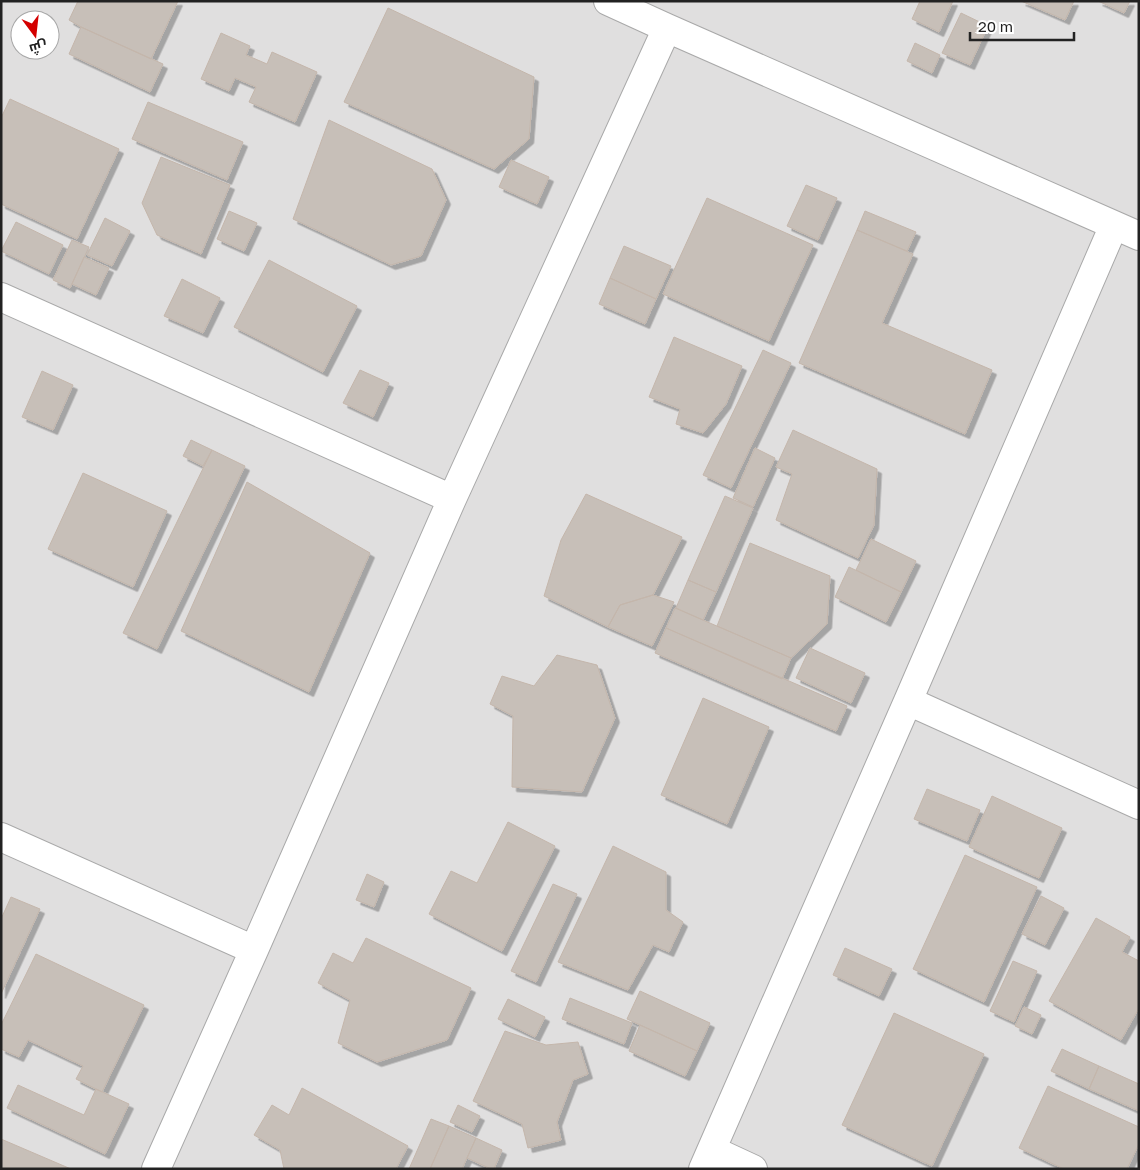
<svg xmlns="http://www.w3.org/2000/svg" width="1140" height="1170" font-family="'Golos Text',Cairo,sans-serif">
<style>
.residential{fill:#e0dfdf;fill-rule:evenodd}
.building{fill:#c7bfb8;stroke:#c4b6ab;filter:url(#shadow)}
.lines{fill:none;stroke-linecap:round;stroke-linejoin:round}
.minor-casing{stroke:#a9a9a9;stroke-width:30}
.minor{stroke:#fff;stroke-width:28}
</style>
<defs>
<filter id="shadow"><feDropShadow dx="4.5" dy="4.5" stdDeviation="0" flood-color="#0004"/></filter>
</defs>
<rect width="100%" height="100%" fill="#f2efe9"/>
<!-- residential -->
<path class="residential" d="M 1,1 L 1139,1 L 1139,1169 L 1,1169 ZM 20,20 L 50,20 L 50,50 L 20,50 Z"/>
<!-- building -->
<path class="building" d="M 78,1 L 178,1 L 151,59 L 81,27 L 69,20 Z
M 920,1 L 953,1 L 939,32 L 912,19 Z
M 1021,1 L 1074,1 L 1065,20 Z
M 1098,1 L 1130,1 L 1124,13 Z
M 388,8 L 534,77 L 529,139 L 494,169 L 344,102 Z
M 961,13 L 988,26 L 970,65 L 942,53 Z
M 81,27 L 163,64 L 150,92 L 69,54 Z
M 221,33 L 250,46 L 246,55 L 267,64 L 272,52 L 317,72 L 295,122 L 249,102 L 256,87 L 235,78 L 229,91 L 201,79 Z
M 915,43 L 940,55 L 932,73 L 907,61 Z
M 10,99 L 119,149 L 77,239 L 1,204 L 1,118 Z
M 148,102 L 243,142 L 227,180 L 132,139 Z
M 329,120 L 432,169 L 446,200 L 421,256 L 391,265 L 293,219 Z
M 161,157 L 230,185 L 201,254 L 157,235 L 142,203 Z
M 511,160 L 549,177 L 537,204 L 499,187 Z
M 806,185 L 837,198 L 818,240 L 787,226 Z
M 707,198 L 813,245 L 769,341 L 663,294 Z
M 229,211 L 257,223 L 244,251 L 217,239 Z
M 865,211 L 916,232 L 907,251 L 857,230 Z
M 105,218 L 130,231 L 112,266 L 87,255 Z
M 16,222 L 63,245 L 49,274 L 1,251 Z
M 857,230 L 913,254 L 882,323 L 992,370 L 965,434 L 799,363 Z
M 72,240 L 89,247 L 70,288 L 53,280 Z
M 624,246 L 671,266 L 656,299 L 610,278 Z
M 84,257 L 109,268 L 96,295 L 72,284 Z
M 269,260 L 357,306 L 323,372 L 234,327 Z
M 610,278 L 656,299 L 645,324 L 599,304 Z
M 182,279 L 220,298 L 203,333 L 164,316 Z
M 674,337 L 742,366 L 726,404 L 703,433 L 676,424 L 680,409 L 649,397 Z
M 763,350 L 791,363 L 731,488 L 703,475 Z
M 360,370 L 389,383 L 373,417 L 343,403 Z
M 42,371 L 73,385 L 53,430 L 22,417 Z
M 793,430 L 877,469 L 874,525 L 858,558 L 776,520 L 792,474 L 776,467 Z
M 191,440 L 212,450 L 203,466 L 183,456 Z
M 755,448 L 775,458 L 753,507 L 733,498 Z
M 212,450 L 245,466 L 157,649 L 123,633 Z
M 83,473 L 167,511 L 133,587 L 48,549 Z
M 247,482 L 370,553 L 309,692 L 181,631 Z
M 586,494 L 682,537 L 653,595 L 620,605 L 608,627 L 544,596 L 561,540 Z
M 725,496 L 753,508 L 716,592 L 688,580 Z
M 871,539 L 916,561 L 901,592 L 856,570 Z
M 750,543 L 830,576 L 827,624 L 791,658 L 717,626 Z
M 849,567 L 901,592 L 886,622 L 835,597 Z
M 688,580 L 716,592 L 703,620 L 676,608 Z
M 653,595 L 674,602 L 652,646 L 608,627 L 620,605 Z
M 675,608 L 791,658 L 782,679 L 666,628 Z
M 666,628 L 847,706 L 836,731 L 655,653 Z
M 810,648 L 865,673 L 851,703 L 796,678 Z
M 557,655 L 597,665 L 615,718 L 582,792 L 512,787 L 513,716 L 490,704 L 502,676 L 534,686 Z
M 703,698 L 769,727 L 727,824 L 661,795 Z
M 927,789 L 980,810 L 967,841 L 914,819 Z
M 992,796 L 1062,828 L 1039,878 L 969,847 Z
M 508,822 L 555,846 L 502,951 L 429,914 L 451,871 L 477,883 Z
M 613,846 L 666,872 L 666,910 L 683,922 L 669,952 L 653,945 L 628,990 L 558,962 Z
M 965,855 L 1037,887 L 984,1002 L 913,969 Z
M 367,874 L 384,882 L 374,907 L 356,900 Z
M 553,884 L 577,894 L 536,982 L 511,971 Z
M 1041,896 L 1064,908 L 1045,945 L 1022,934 Z
M 11,897 L 40,909 L 1,994 L 1,919 Z
M 1096,918 L 1130,937 L 1122,952 L 1139,961 L 1139,1008 L 1121,1040 L 1049,1001 Z
M 366,938 L 471,988 L 447,1040 L 377,1062 L 338,1043 L 350,1000 L 318,983 L 333,953 L 353,963 Z
M 845,948 L 892,969 L 879,996 L 833,975 Z
M 36,954 L 144,1005 L 102,1092 L 76,1079 L 83,1066 L 28,1040 L 19,1057 L 1,1049 L 1,1025 Z
M 1013,961 L 1037,971 L 1014,1022 L 990,1011 Z
M 640,991 L 710,1023 L 697,1051 L 627,1019 Z
M 570,998 L 632,1023 L 624,1044 L 562,1019 Z
M 508,999 L 545,1017 L 535,1037 L 498,1019 Z
M 1024,1007 L 1041,1015 L 1032,1034 L 1015,1026 Z
M 894,1013 L 984,1054 L 932,1166 L 842,1125 Z
M 640,1025 L 697,1051 L 685,1076 L 629,1051 Z
M 505,1031 L 546,1045 L 578,1042 L 588,1074 L 573,1080 L 557,1122 L 561,1140 L 528,1148 L 522,1124 L 473,1101 Z
M 1062,1049 L 1099,1066 L 1089,1089 L 1051,1071 Z
M 1099,1066 L 1139,1084 L 1139,1111 L 1089,1089 Z
M 18,1085 L 84,1115 L 96,1089 L 129,1104 L 105,1154 L 7,1108 Z
M 1048,1086 L 1139,1127 L 1139,1144 L 1127,1169 L 1064,1169 L 1019,1148 Z
M 302,1088 L 408,1146 L 396,1169 L 284,1169 L 280,1150 L 254,1135 L 272,1105 L 289,1115 Z
M 458,1105 L 480,1116 L 472,1132 L 450,1122 Z
M 431,1119 L 449,1126 L 430,1169 L 409,1169 Z
M 449,1126 L 476,1138 L 462,1169 L 430,1169 Z
M 476,1138 L 502,1150 L 494,1169 L 491,1169 L 467,1158 Z
M 1,1139 L 71,1169 L 1,1169 Z"/>
<g class="lines">
<!-- minor casing -->
<g class="minor-casing">
<path id="minor" d="M 608,1 L 667,28 L 1139,236
M 1,297 L 452,499
M 908,701 L 1139,805
M 1,837 L 254,950
M 712,1150 L 753,1169
M 156,1169 L 254,950 L 452,499 L 667,28
M 703,1169 L 908,701 L 1114,225"/>
</g>
<!-- minor -->
<use href="#minor" class="minor"/>
</g>
<!-- border -->
<rect width="1140" height="1170" fill="none" stroke="#222222" stroke-width="5"/>
<!-- north arrow -->
<g transform="translate(35 35) rotate(165)"><circle r="24" fill="#ffffff" stroke="#a7a7a7"/>
<path d="M0-4L9 19L0 12L-9 19Z" fill="#d40000"/>
<text y="-8" font-size="14" font-weight="bold" text-anchor="middle" fill="#222222">ش</text>
</g>
<!-- scale -->
<path d="M970 32v8h104v-8" fill="none" stroke="#222222" stroke-width="2.5"/>
<text x="978" y="32" font-size="15" fill="#222222" stroke="#ffffff" stroke-width="4" paint-order="stroke">20 m</text>
</svg>
